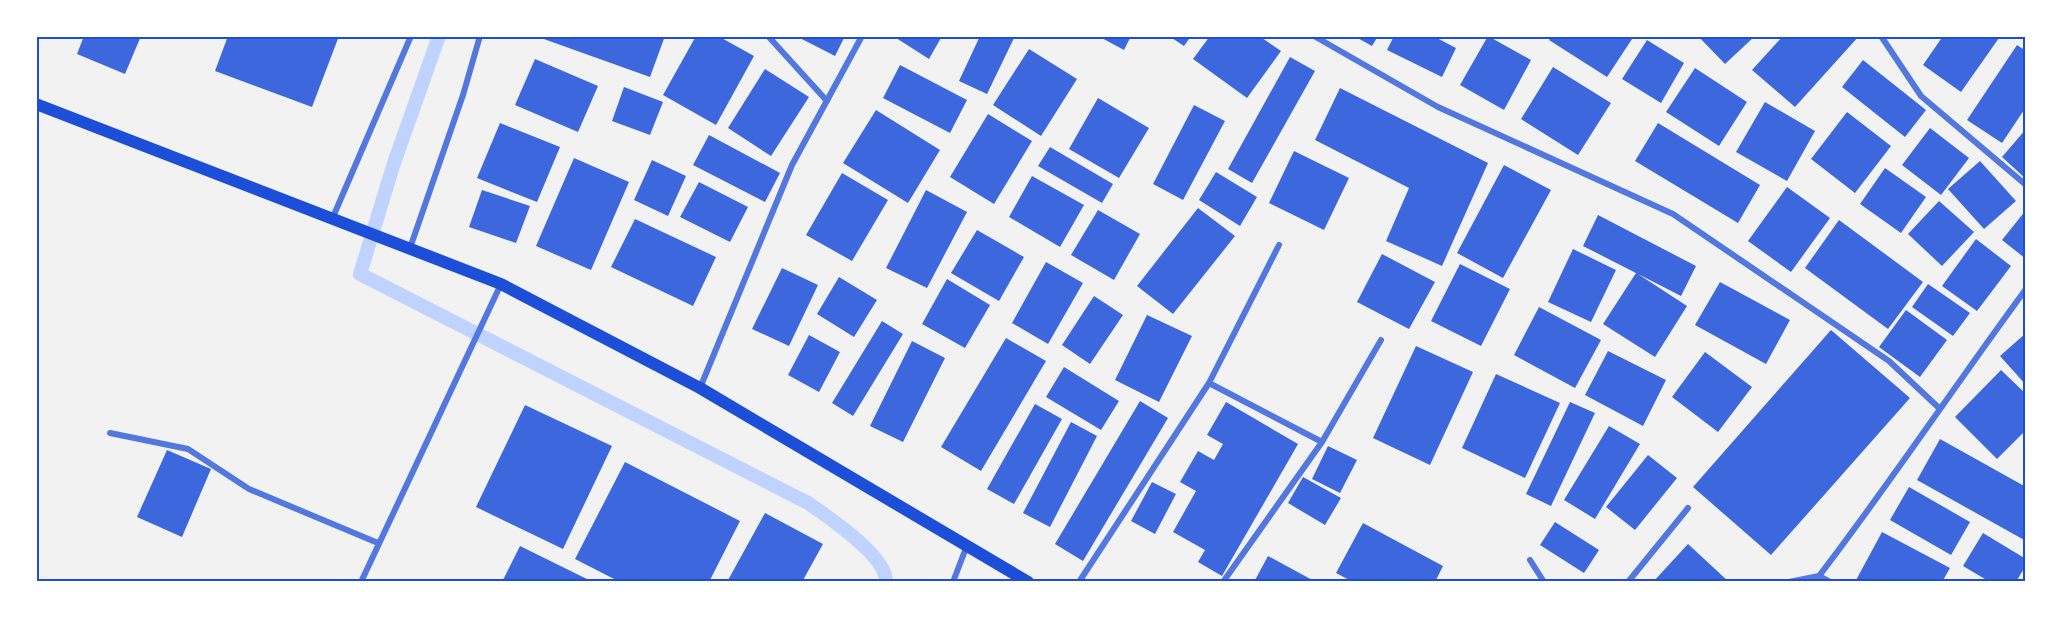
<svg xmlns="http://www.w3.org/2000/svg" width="2062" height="618" font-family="Merriweather,serif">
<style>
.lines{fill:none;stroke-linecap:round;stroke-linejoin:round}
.stream{stroke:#bfd3fe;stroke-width:14}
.building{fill:#3d67dc}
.minor{stroke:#5277de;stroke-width:6}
.secondary{stroke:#1d4ed8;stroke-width:12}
.neatline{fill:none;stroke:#1d4ed8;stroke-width:2}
</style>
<rect width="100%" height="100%" fill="#f2f2f2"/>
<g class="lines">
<!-- stream -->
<path class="stream" d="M 439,36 L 394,163 L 360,274 L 808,503 C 828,517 887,556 886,582"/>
</g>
<!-- building -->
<path class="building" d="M 84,36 L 141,36 L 125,74 L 77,54 Z
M 228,36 L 339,36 L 312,107 L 215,71 Z
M 542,36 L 665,36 L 650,77 L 541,38 Z
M 696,36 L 718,36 L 754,56 L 716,125 L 663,95 Z
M 796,36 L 845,36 L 835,56 Z
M 893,36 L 942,36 L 929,59 Z
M 980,36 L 1015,36 L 987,94 L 959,81 Z
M 1098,36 L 1131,36 L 1124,50 Z
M 1169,36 L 1191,36 L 1184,46 Z
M 1210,36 L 1259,36 L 1281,51 L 1247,98 L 1193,59 Z
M 1354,36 L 1378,36 L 1372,46 Z
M 1394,36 L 1433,36 L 1456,48 L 1442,77 L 1387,50 Z
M 1488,36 L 1531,60 L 1504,110 L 1460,85 Z
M 1552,36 L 1634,36 L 1607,77 L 1549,40 Z
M 1698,36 L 1755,36 L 1725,64 Z
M 1783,36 L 1859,36 L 1795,107 L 1752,70 Z
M 1943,36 L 1999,38 L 1961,92 L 1923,65 Z
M 1647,40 L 1684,63 L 1661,103 L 1622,79 Z
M 2017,45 L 2026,51 L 2026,107 L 2002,143 L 1967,120 Z
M 1029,49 L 1077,79 L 1041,136 L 993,105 Z
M 1290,57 L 1315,71 L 1252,183 L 1228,169 Z
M 535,59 L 598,86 L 578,132 L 515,105 Z
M 1863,60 L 1926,110 L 1905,137 L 1842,87 Z
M 900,65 L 967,100 L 950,133 L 883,98 Z
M 1553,67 L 1611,103 L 1578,155 L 1521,119 Z
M 1695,68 L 1747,102 L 1719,146 L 1666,112 Z
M 765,69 L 809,97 L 771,156 L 728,128 Z
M 624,87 L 663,102 L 650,135 L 612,121 Z
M 1340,88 L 1488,163 L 1442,266 L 1386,241 L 1409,188 L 1315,140 Z
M 1098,98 L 1149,128 L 1119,178 L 1069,149 Z
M 1765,102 L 1815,131 L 1787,181 L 1736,152 Z
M 1194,105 L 1225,121 L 1183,200 L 1153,184 Z
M 876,110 L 940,150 L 908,203 L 843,163 Z
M 1847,112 L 1891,146 L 1855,193 L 1811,159 Z
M 988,114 L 1032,141 L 994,204 L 950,177 Z
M 500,123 L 560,147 L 537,202 L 477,178 Z
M 1658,123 L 1760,185 L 1738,223 L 1635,161 Z
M 1930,128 L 1969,158 L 1941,195 L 1902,165 Z
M 2026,129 L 2026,179 L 2002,157 Z
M 709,135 L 780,173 L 765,202 L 693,165 Z
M 1050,147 L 1113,184 L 1102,203 L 1038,166 Z
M 1294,151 L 1349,178 L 1324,230 L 1269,203 Z
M 574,158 L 629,182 L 591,270 L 536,246 Z
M 652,160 L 686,176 L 668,216 L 634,200 Z
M 1980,161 L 2016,201 L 1984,229 L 1948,189 Z
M 1504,165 L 1551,190 L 1503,278 L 1457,253 Z
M 1885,168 L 1926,197 L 1901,233 L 1860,204 Z
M 1216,172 L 1257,197 L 1240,226 L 1199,200 Z
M 842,173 L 888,200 L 852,261 L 806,235 Z
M 1032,176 L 1084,205 L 1060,247 L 1009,217 Z
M 699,182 L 748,207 L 730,242 L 680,217 Z
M 1787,187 L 1830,218 L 1791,272 L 1748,241 Z
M 482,190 L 530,206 L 516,243 L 469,227 Z
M 926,190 L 967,212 L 927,288 L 886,268 Z
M 1939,201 L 1974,232 L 1942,266 L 1908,234 Z
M 1198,208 L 1235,236 L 1173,314 L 1137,286 Z
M 1098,210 L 1140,234 L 1114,280 L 1071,255 Z
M 2026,210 L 2026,259 L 2002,240 Z
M 1598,215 L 1696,266 L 1681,296 L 1638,274 L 1687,306 L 1655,357 L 1603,324 L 1636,273 L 1583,246 Z
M 635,219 L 716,257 L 693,306 L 611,267 Z
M 1839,220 L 1923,282 L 1888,329 L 1805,268 Z
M 977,230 L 1024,257 L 999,301 L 951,273 Z
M 1976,239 L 2011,266 L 1977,311 L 1942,286 Z
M 1573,249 L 1616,270 L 1591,322 L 1548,302 Z
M 1382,254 L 1435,282 L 1409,329 L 1357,302 Z
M 1046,262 L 1083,283 L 1048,344 L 1012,323 Z
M 1460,264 L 1510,289 L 1481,346 L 1431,321 Z
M 782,268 L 818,285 L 789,346 L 752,329 Z
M 839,277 L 877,300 L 854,337 L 817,314 Z
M 947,279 L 990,305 L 965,348 L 922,324 Z
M 1720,282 L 1790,320 L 1766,364 L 1695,325 Z
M 1928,284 L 1970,313 L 1953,336 L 1912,307 Z
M 1094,296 L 1123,315 L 1090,364 L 1062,345 Z
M 1539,307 L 1601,340 L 1575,388 L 1514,355 Z
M 1906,310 L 1947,340 L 1920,377 L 1879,347 Z
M 1147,315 L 1192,336 L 1159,402 L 1115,380 Z
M 882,321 L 903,334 L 853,416 L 832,403 Z
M 1831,330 L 1910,398 L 1771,555 L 1693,487 Z
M 2026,333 L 2026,385 L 2000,356 Z
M 809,335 L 840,352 L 819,392 L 788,375 Z
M 1006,338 L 1046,361 L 981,471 L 941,447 Z
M 912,341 L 945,358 L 903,442 L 870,426 Z
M 1416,346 L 1473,372 L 1430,465 L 1373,438 Z
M 1608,351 L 1666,380 L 1643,426 L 1585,395 Z
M 1705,352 L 1752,387 L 1718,432 L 1672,397 Z
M 1064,367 L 1119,401 L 1101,430 L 1046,397 Z
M 2001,370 L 2026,394 L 2026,430 L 1997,459 L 1955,417 Z
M 1496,374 L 1560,403 L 1525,478 L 1462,448 Z
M 1140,401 L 1168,418 L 1083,561 L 1055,544 Z
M 1226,402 L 1298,444 L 1222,576 L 1198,562 L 1205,550 L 1173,532 L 1196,491 L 1180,482 L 1198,451 L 1214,460 L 1223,444 L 1207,435 Z
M 1570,402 L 1595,413 L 1551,506 L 1526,494 Z
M 1035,404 L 1062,419 L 1014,504 L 987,489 Z
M 525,405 L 612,446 L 563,549 L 476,507 Z
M 1071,422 L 1097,436 L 1050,527 L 1023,513 Z
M 1609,426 L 1640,444 L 1595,519 L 1564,500 Z
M 1940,439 L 2026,487 L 2026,541 L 1917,480 Z
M 1328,446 L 1357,460 L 1340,493 L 1312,479 Z
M 167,450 L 211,469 L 182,537 L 137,517 Z
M 1648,455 L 1677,478 L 1635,530 L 1606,507 Z
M 625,462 L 740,521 L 709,582 L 620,582 L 575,559 Z
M 1303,477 L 1341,498 L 1325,525 L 1288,503 Z
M 1152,482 L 1176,494 L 1155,534 L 1131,521 Z
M 1909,487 L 1970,522 L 1951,555 L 1890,520 Z
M 765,513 L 823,544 L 802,582 L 727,582 Z
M 1555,522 L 1599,550 L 1584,573 L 1540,545 Z
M 1363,523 L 1443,566 L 1435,582 L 1353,582 L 1336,573 Z
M 1882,532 L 1950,568 L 1942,582 L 1855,582 Z
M 1983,533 L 2026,559 L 2026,565 L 2016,582 L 1990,582 L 1963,566 Z
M 1688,544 L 1729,582 L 1653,582 Z
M 520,546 L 593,582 L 502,582 Z
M 1268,556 L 1316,582 L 1254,582 Z"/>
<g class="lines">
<!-- minor -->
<path class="minor" d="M 768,36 L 827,101
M 1314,36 L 1438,107 L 1673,214 L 1889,361 L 1939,408
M 1881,36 L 1921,96 L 2026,185
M 333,217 L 411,36
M 410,248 L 463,95 L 480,36
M 1209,383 L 1322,442
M 700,388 L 792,165 L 862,36
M 110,433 L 188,449 L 249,489 L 378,543
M 1530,560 L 1544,582
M 1819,576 L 1830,582
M 361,582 L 501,284
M 953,582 L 966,548
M 1079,582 L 1209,383 L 1279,245
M 1223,582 L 1322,442 L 1381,340
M 1628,582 L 1688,508
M 1789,582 L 1819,576 C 1891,482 1956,384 2026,289"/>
<!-- secondary -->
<path class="secondary" d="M 36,104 L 501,284 L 700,388 L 1028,582"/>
</g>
<!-- border -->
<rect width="2062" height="618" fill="none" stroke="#ffffff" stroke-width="75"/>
<rect x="38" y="38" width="1986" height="542" class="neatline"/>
</svg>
